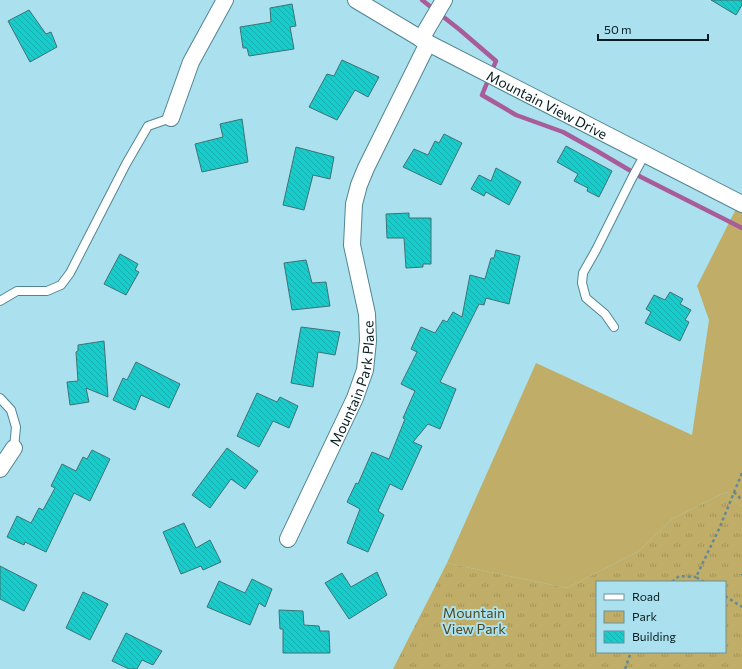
<svg xmlns="http://www.w3.org/2000/svg" width="742" height="669" font-family="Commissioner,sans-serif">
<style>
.grass{fill:#c0ad67}
.park{fill:url(#park-tufts);fill-rule:evenodd}
.lines{fill:none;stroke-linecap:round;stroke-linejoin:round}
.stream{stroke:#a95c9a;stroke-width:4.5}
.building{fill:url(#building-back-hatch);stroke:#3d7373}
.service-casing{stroke:#528592;stroke-width:10}
.minor-casing{stroke:#528592;stroke-width:18}
.path{stroke:#628a93;stroke-width:2.5;stroke-dasharray:3 3;stroke-linecap:butt}
.service{stroke:#fff;stroke-width:8}
.minor{stroke:#fff;stroke-width:16}
.labels{text-anchor:middle;dominant-baseline:central;stroke-width:4;stroke-linejoin:round;paint-order:stroke}
.street-label{font-size:14px;fill:#061c20;stroke:#abe1ee}
.park-label{font-size:14px;fill:#53481d;stroke:#abe1ee}
</style>
<defs>
<pattern id="park-tufts" width="24" height="20" patternUnits="userSpaceOnUse"><rect width="24" height="20" fill="#c0ad67"/><path d="M3 7l-1-3M5 7V3M7 7l1-3M15 17l-1-3M17 17v-4M19 17l1-3" fill="none" stroke="#a49459"/></pattern>
<pattern id="building-back-hatch" width="6" height="6" patternUnits="userSpaceOnUse"><rect width="6" height="6" fill="#19cccc"/><path d="M-1 5l2 2M0 0l6 6M5-1l2 2" fill="none" stroke="#16afaf"/></pattern>
</defs>
<rect width="100%" height="100%" fill="#abe1ee"/>
<!-- grass -->
<path class="grass" d="M 736,209 L 742,212 L 742,507 L 726,492 L 672,519 L 639,551 L 567,588 L 447,563 L 536,363 L 692,435 L 709,320 L 697,286 Z"/>
<!-- park -->
<path class="park" d="M 726,492 L 742,507 L 742,669 L 393,669 L 447,563 L 567,588 L 639,551 L 672,519 ZM 597,582 L 725,582 L 725,652 L 597,652 Z"/>
<g class="lines">
<!-- stream -->
<path class="stream" d="M 422,0 L 460,30 L 496,61 L 482,95 L 516,115 L 563,132 L 597,151 L 641,177 L 742,228"/>
</g>
<!-- building -->
<path class="building" d="M 711,0 L 742,0 L 742,5 L 736,15 Z
M 292,4 L 296,26 L 290,27 L 294,49 L 249,56 L 247,48 L 243,48 L 240,27 L 271,22 L 270,8 Z
M 29,10 L 46,34 L 51,32 L 57,47 L 30,62 L 8,21 Z
M 342,60 L 379,77 L 368,97 L 355,90 L 337,120 L 309,107 L 327,74 L 334,76 Z
M 242,119 L 248,162 L 202,172 L 195,144 L 223,137 L 220,124 Z
M 444,134 L 462,143 L 441,185 L 403,167 L 414,149 L 428,155 L 435,141 L 439,143 Z
M 566,146 L 612,171 L 599,197 L 587,191 L 588,188 L 574,181 L 578,174 L 557,162 Z
M 296,147 L 334,157 L 330,179 L 313,175 L 304,210 L 283,205 Z
M 496,168 L 521,182 L 509,205 L 486,192 L 484,196 L 471,189 L 479,175 L 491,181 Z
M 409,213 L 409,218 L 431,218 L 431,264 L 423,264 L 423,267 L 406,268 L 404,238 L 387,238 L 386,214 Z
M 496,250 L 520,256 L 509,304 L 486,298 L 484,305 L 479,304 L 440,382 L 456,389 L 440,429 L 428,424 L 413,442 L 422,446 L 402,490 L 390,484 L 378,511 L 384,515 L 368,552 L 347,543 L 360,509 L 347,502 L 356,483 L 358,484 L 372,452 L 389,459 L 405,419 L 403,418 L 415,391 L 401,384 L 417,352 L 411,349 L 421,327 L 435,333 L 443,320 L 447,322 L 453,312 L 462,317 L 470,275 L 485,279 L 491,258 L 494,258 Z
M 120,254 L 138,264 L 135,270 L 139,272 L 126,295 L 104,284 Z
M 306,260 L 312,283 L 326,282 L 330,306 L 292,310 L 284,263 Z
M 670,292 L 683,299 L 680,304 L 691,310 L 685,320 L 689,322 L 680,341 L 645,323 L 651,312 L 646,309 L 654,295 L 665,300 Z
M 301,327 L 340,332 L 335,355 L 318,352 L 313,387 L 291,383 Z
M 104,341 L 108,397 L 86,388 L 89,402 L 70,405 L 67,382 L 78,381 L 76,352 L 78,351 L 78,345 Z
M 136,362 L 180,384 L 169,408 L 141,395 L 135,410 L 113,400 L 123,378 L 127,380 Z
M 257,393 L 277,402 L 280,397 L 298,406 L 289,428 L 273,421 L 259,447 L 237,436 Z
M 227,448 L 258,471 L 245,489 L 231,479 L 210,508 L 192,495 Z
M 92,450 L 110,459 L 90,501 L 74,493 L 46,552 L 25,542 L 24,545 L 7,537 L 17,516 L 31,523 L 39,508 L 43,510 L 55,488 L 51,486 L 62,464 L 76,471 L 83,457 L 87,459 Z
M 184,523 L 196,548 L 210,540 L 221,562 L 203,570 L 201,566 L 181,574 L 163,532 Z
M 0,566 L 37,585 L 24,611 L 0,599 Z
M 377,572 L 387,595 L 349,619 L 325,583 L 342,573 L 351,587 Z
M 252,579 L 272,589 L 265,607 L 259,603 L 250,625 L 207,607 L 219,581 L 245,593 Z
M 83,592 L 108,604 L 90,640 L 66,628 Z
M 279,610 L 303,611 L 304,625 L 319,626 L 320,631 L 329,631 L 330,653 L 283,653 L 283,629 L 280,629 Z
M 126,633 L 162,651 L 153,665 L 142,660 L 137,669 L 129,669 L 112,661 Z"/>
<g class="lines">
<!-- service casing -->
<g class="service-casing">
<path id="service" d="M 0,301 L 17,291 L 47,291 L 61,285 L 70,273 L 126,164 L 148,126 L 171,118
M 614,327 L 605,314 L 586,298 L 582,283 L 583,273 L 596,250 L 632,178 L 645,154
M 0,398 L 11,410 L 16,427 L 14,448"/>
</g>
<!-- minor casing -->
<g class="minor-casing">
<g id="minor">
<path id="s1" d="M 356,0 L 428,43 L 742,204"/>
<path d="M 421,39 L 444,0"/>
<path d="M 171,118 L 191,62 L 225,0"/>
<path d="M 0,469 L 14,448"/>
<path id="s2" d="M 288,539 L 355,398 L 365,370 L 368,341 L 367,314 L 352,245 L 354,204 L 359,185 L 366,168 L 428,43"/>
</g>
</g>
<!-- path -->
<path class="path" d="M 734,492 L 742,500
M 742,574 L 742,575
M 672,582 L 679,576 L 696,577
M 704,582 L 696,577 L 719,529 L 742,473
M 725,596 L 742,607
M 625,669 L 631,652"/>
<!-- service -->
<use href="#service" class="service"/>
<!-- minor -->
<use href="#minor" class="minor"/>
</g>
<g class="labels">
<!-- street labels -->
<g class="street-label">
<text stroke="none"><textPath href="#s1" startOffset="218">Mountain View Drive</textPath></text>
<text stroke="none"><textPath href="#s2" startOffset="170">Mountain Park Place</textPath></text>
</g>
<!-- park labels -->
<g class="park-label">
<text x="474" y="612">Mountain<tspan x="474" dy="16">View Park</tspan></text>
</g>
</g>
<!-- legend -->
<rect x="596" y="581" width="130" height="72" fill="#abe1ee" stroke="#69929c"/>
<rect x="604" y="594" width="20" height="6" fill="#ffffff" stroke="#69929c"/>
<text x="632" y="601" font-size="12" fill="#061c20">Road</text>
<rect x="604" y="611" width="20" height="12" fill="url(#park-tufts)" stroke="#69929c"/>
<text x="632" y="621" font-size="12" fill="#061c20">Park</text>
<rect x="604" y="631" width="20" height="12" fill="url(#building-back-hatch)" stroke="#69929c"/>
<text x="632" y="641" font-size="12" fill="#061c20">Building</text>
<!-- scale -->
<path d="M598 34v6h110v-6" fill="none" stroke="#061c20" stroke-width="2"/>
<text x="604" y="34" font-size="12" fill="#061c20" stroke="#abe1ee" stroke-width="3" paint-order="stroke">50 m</text>
</svg>
